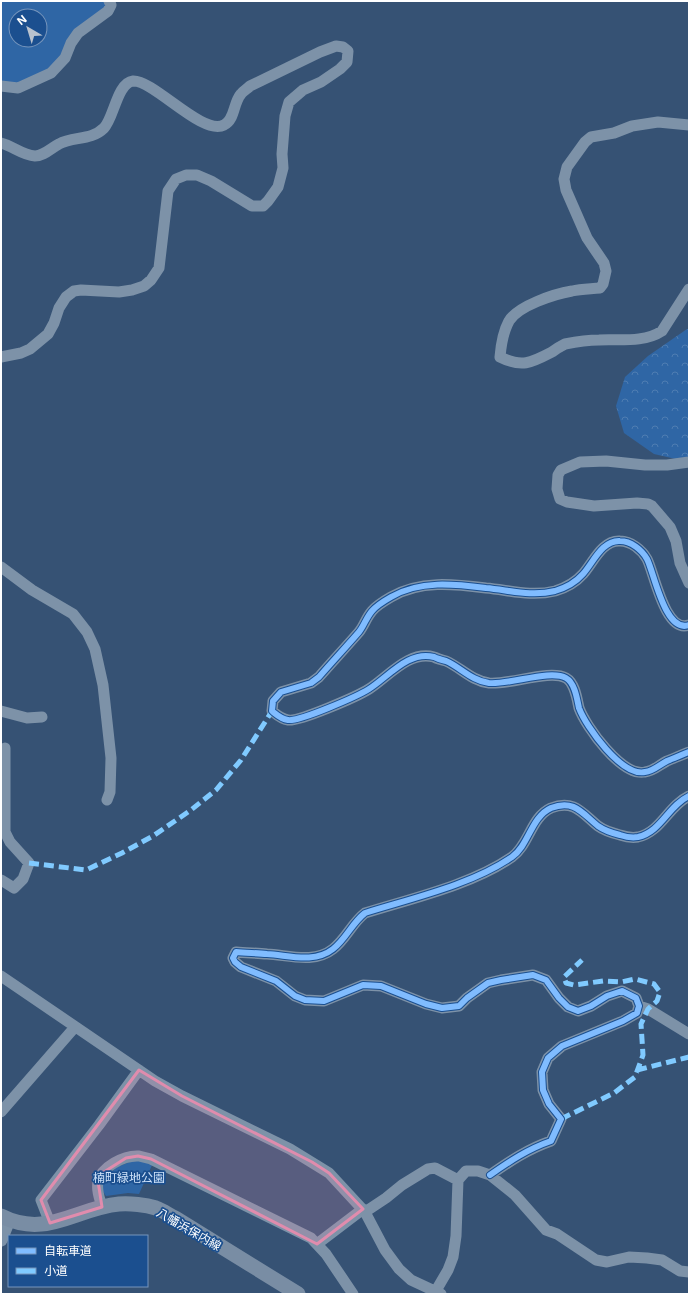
<svg xmlns="http://www.w3.org/2000/svg" width="690" height="1295" font-family="Inter,'Noto Sans JP',sans-serif">
<style>
.forest{fill:url(#forest-crowns)}
.park{fill:#2f66a5;fill-rule:evenodd}
.lines{fill:none;stroke-linecap:round;stroke-linejoin:round}
.minor{stroke:#7d92a8;stroke-width:11}
.tertiary{stroke:#7d92a8;stroke-width:13}
.secondary{stroke:#798da4;stroke-width:15}
.quiet{stroke:#80caff;stroke-width:5;stroke-dasharray:10 5;stroke-linecap:butt}
.cycleway-casing{stroke:#1b4f8f;stroke-width:8}
.cycleway{stroke:#80bcff;stroke-width:6}
.marked{fill:#e08cad;fill-opacity:0.2;stroke:#e08cad;stroke-width:3;stroke-linejoin:round}
.labels{text-anchor:middle;dominant-baseline:central;stroke-width:3.5;stroke-linejoin:round;paint-order:stroke}
.park-label{font-size:12px;fill:#cfe3fa;stroke:#1b4f8f}
.street-label{font-size:12px;fill:#fff;stroke:#1b4f8f}
</style>
<defs>
<pattern id="forest-crowns" width="20" height="18" patternUnits="userSpaceOnUse"><rect width="20" height="18" fill="#2f66a5"/><path d="M2 6a3 3 0 1 1 6 0M12 15a3 3 0 1 1 6 0" fill="none" stroke="#4e7db2"/></pattern>
</defs>
<rect width="100%" height="100%" fill="#365274"/>
<!-- forest -->
<path class="forest" d="M 687,329 L 689,329 L 689,462 L 654,454 L 624,433 L 616,406 L 625,377 L 648,356 Z"/>
<!-- park -->
<path class="park" d="M 1,1 L 109,1 L 111,5 L 78,33 L 65,58 L 18,88 L 1,86 ZM 16,16 L 40,16 L 40,40 L 16,40 Z
M 138,1159 L 153,1163 L 139,1194 L 128,1193 L 106,1196 L 102,1190 L 102,1183 L 106,1177 L 117,1167 Z"/>
<g class="lines">
<!-- minor -->
<path class="minor" d="M 1,86 L 18,88 L 51,73 L 65,58 L 71,43 L 78,33 L 108,11 L 111,5 L 109,1
M 689,125 L 658,122 L 632,126 L 614,133 L 591,137 L 585,142 L 567,167 L 564,179 L 566,190 L 587,238 L 604,263 L 606,271 L 603,284 L 600,288 C 590,289 581,289 572,291 C 554,294 518,306 509,321 C 503,332 501,345 500,357 C 522,368 531,363 552,352 C 556,349 561,346 565,344 C 575,342 588,340 599,340 C 619,339 644,343 662,331 L 689,289
M 1,143 C 13,146 22,155 35,156 C 44,156 51,148 59,144 C 73,136 91,141 104,128 C 114,118 117,83 133,81 C 154,80 202,136 224,125 C 235,120 233,103 241,94 C 243,91 247,89 250,86 L 320,52 L 336,46 L 343,47 L 348,51 L 347,62 L 340,69 L 321,82 L 303,90 L 289,102 L 285,116 L 282,154 L 283,168 L 278,187 L 268,201 L 263,206 L 252,206 L 211,181 L 197,175 L 186,175 L 176,179 L 168,191 L 159,268 L 151,280 L 144,286 L 132,290 L 119,292 L 81,290 L 74,291 L 66,297 L 59,308 L 54,323 L 48,334 L 30,349 L 21,353 L 1,357
M 689,462 L 667,465 L 645,465 L 606,461 L 580,462 L 561,470 L 558,475 L 557,489 L 560,499 L 567,502 L 594,506 L 637,503 L 648,504 L 652,506 L 670,527 L 676,541 L 680,563 L 689,583
M 1,567 L 32,590 L 73,614 L 87,632 L 95,649 L 103,685 L 111,758 L 110,792 L 107,800
M 689,625 C 665,634 654,572 647,559 C 642,550 631,541 620,541 C 602,540 593,563 583,574 C 576,582 565,588 555,591 C 531,597 509,590 486,588 C 454,584 420,580 391,597 C 384,601 377,605 372,611 C 366,618 364,626 359,632 C 346,647 332,662 319,677 L 311,683 L 281,692 L 273,701 L 272,711 C 277,715 281,719 288,720 C 299,722 358,696 369,689 C 388,677 409,650 434,657 C 438,659 442,660 446,661 C 460,667 472,681 489,683 C 510,685 550,669 566,678 C 575,683 577,699 579,708 C 586,727 622,777 645,772 C 654,771 659,765 667,761 C 674,758 682,755 689,752
M 1,711 L 27,718 L 42,717
M 1,880 L 14,888 L 23,879 L 29,863 L 10,842 L 5,832 L 5,748
M 1,976 L 155,1081 L 182,1096 L 290,1149 L 329,1173 L 365,1212 L 385,1250 L 399,1269 L 411,1280 L 441,1294
M 639,1006 L 648,1009 L 689,1034
M 1,1112 L 75,1027
M 490,1175 C 510,1161 528,1149 551,1141 L 561,1119 L 549,1104 L 543,1090 L 542,1072 L 548,1058 L 562,1046 L 623,1021 L 637,1013 L 639,1006 L 636,998 L 622,991 L 607,996 L 591,1006 L 578,1011 L 568,1007 L 559,998 L 546,980 L 533,975 L 501,980 L 488,983 L 467,998 L 459,1006 L 442,1008 L 426,1004 L 381,986 L 363,985 L 324,1001 L 305,1000 L 295,996 L 276,981 L 241,967 L 235,962 L 233,958 L 236,952 C 246,953 257,953 267,954 C 288,955 314,964 333,949 C 346,939 352,923 365,913 C 413,898 471,885 512,857 C 529,845 531,817 551,808 C 574,799 582,813 598,826 C 605,831 612,833 620,835 C 626,837 632,838 638,837 C 661,832 668,806 689,796
M 102,1207 C 100,1199 96,1191 98,1182 C 101,1167 124,1155 139,1156 C 143,1157 147,1158 151,1159 L 311,1238 L 326,1254 L 353,1294
M 365,1212 L 386,1198 L 402,1185 L 428,1169 L 435,1168 L 458,1180
M 50,1223 L 41,1200 L 99,1125 L 139,1070
M 317,1244 L 363,1209
M 434,1294 L 448,1270 L 453,1257 L 456,1236 L 458,1180 L 466,1171 L 478,1171 L 490,1175 L 515,1195 L 546,1230 L 557,1234 L 596,1260 L 607,1262 L 629,1257 L 647,1258 L 662,1260 L 680,1271 L 689,1272"/>
<!-- tertiary -->
<path class="tertiary" d="M 1,1240 L 9,1220"/>
<!-- secondary -->
<path class="secondary" d="M 1,1216 C 46,1239 76,1208 119,1204 C 130,1203 146,1205 156,1208 C 162,1210 169,1215 175,1218 L 298,1294"/>
<!-- quiet -->
<path class="quiet" d="M 29,863 L 86,870 L 122,853 L 153,836 L 191,810 L 216,790 L 241,760 L 272,711
M 637,1070 L 689,1057
M 561,1119 L 614,1093 L 635,1077 L 643,1055 L 641,1024 L 648,1009 L 657,1001 L 660,992 L 654,984 L 635,979 L 621,982 L 603,981 L 574,985 L 566,983 L 564,977 L 582,960"/>
<!-- cycleway casing -->
<g class="cycleway-casing">
<path id="cycleway" d="M 689,625 C 665,634 654,572 647,559 C 642,550 631,541 620,541 C 602,540 593,563 583,574 C 576,582 565,588 555,591 C 531,597 509,590 486,588 C 454,584 420,580 391,597 C 384,601 377,605 372,611 C 366,618 364,626 359,632 C 346,647 332,662 319,677 L 311,683 L 281,692 L 273,701 L 272,711 C 277,715 281,719 288,720 C 299,722 358,696 369,689 C 388,677 409,650 434,657 C 438,659 442,660 446,661 C 460,667 472,681 489,683 C 510,685 550,669 566,678 C 575,683 577,699 579,708 C 586,727 622,777 645,772 C 654,771 659,765 667,761 C 674,758 682,755 689,752
M 490,1175 C 510,1161 528,1149 551,1141 L 561,1119 L 549,1104 L 543,1090 L 542,1072 L 548,1058 L 562,1046 L 623,1021 L 637,1013 L 639,1006 L 636,998 L 622,991 L 607,996 L 591,1006 L 578,1011 L 568,1007 L 559,998 L 546,980 L 533,975 L 501,980 L 488,983 L 467,998 L 459,1006 L 442,1008 L 426,1004 L 381,986 L 363,985 L 324,1001 L 305,1000 L 295,996 L 276,981 L 241,967 L 235,962 L 233,958 L 236,952 C 246,953 257,953 267,954 C 288,955 314,964 333,949 C 346,939 352,923 365,913 C 413,898 471,885 512,857 C 529,845 531,817 551,808 C 574,799 582,813 598,826 C 605,831 612,833 620,835 C 626,837 632,838 638,837 C 661,832 668,806 689,796"/>
</g>
<!-- cycleway -->
<use href="#cycleway" class="cycleway"/>
</g>
<!-- marked area -->
<path class="marked" d="M 139,1070 L 182,1096 L 312,1162 L 329,1173 L 363,1209 L 317,1244 L 151,1159 L 138,1156 L 126,1158 L 104,1172 L 98,1181 L 102,1207 L 50,1223 L 41,1200 Z"/>
<g class="labels">
<!-- park labels -->
<g class="park-label">
<text x="129" y="1177">楠町緑地公園</text>
</g>
<!-- street labels -->
<g class="street-label">
<text transform="translate(189 1229) rotate(30)">八幡浜保内線</text>
</g>
</g>
<!-- border -->
<rect width="690" height="1295" fill="none" stroke="#ffffff" stroke-width="4"/>
<!-- legend -->
<rect x="8" y="1235" width="140" height="52" fill="#1b4f8f" stroke="#7695bc"/>
<rect x="16" y="1248" width="20" height="6" fill="#80bcff" stroke="#7695bc"/>
<text x="44" y="1255" font-size="12" fill="#ffffff">自転車道</text>
<rect x="16" y="1268" width="20" height="6" fill="#80caff" stroke="#7695bc"/>
<text x="44" y="1275" font-size="12" fill="#ffffff">小道</text>
<!-- north arrow -->
<g transform="translate(28 28) rotate(322)"><circle r="19" fill="#1b4f8f" stroke="#7695bc"/>
<path d="M0-3L7 15L0 10L-7 15Z" fill="#b9c2ce"/>
<text y="-6" font-size="11" font-weight="bold" text-anchor="middle" fill="#ffffff">N</text>
</g>
</svg>
